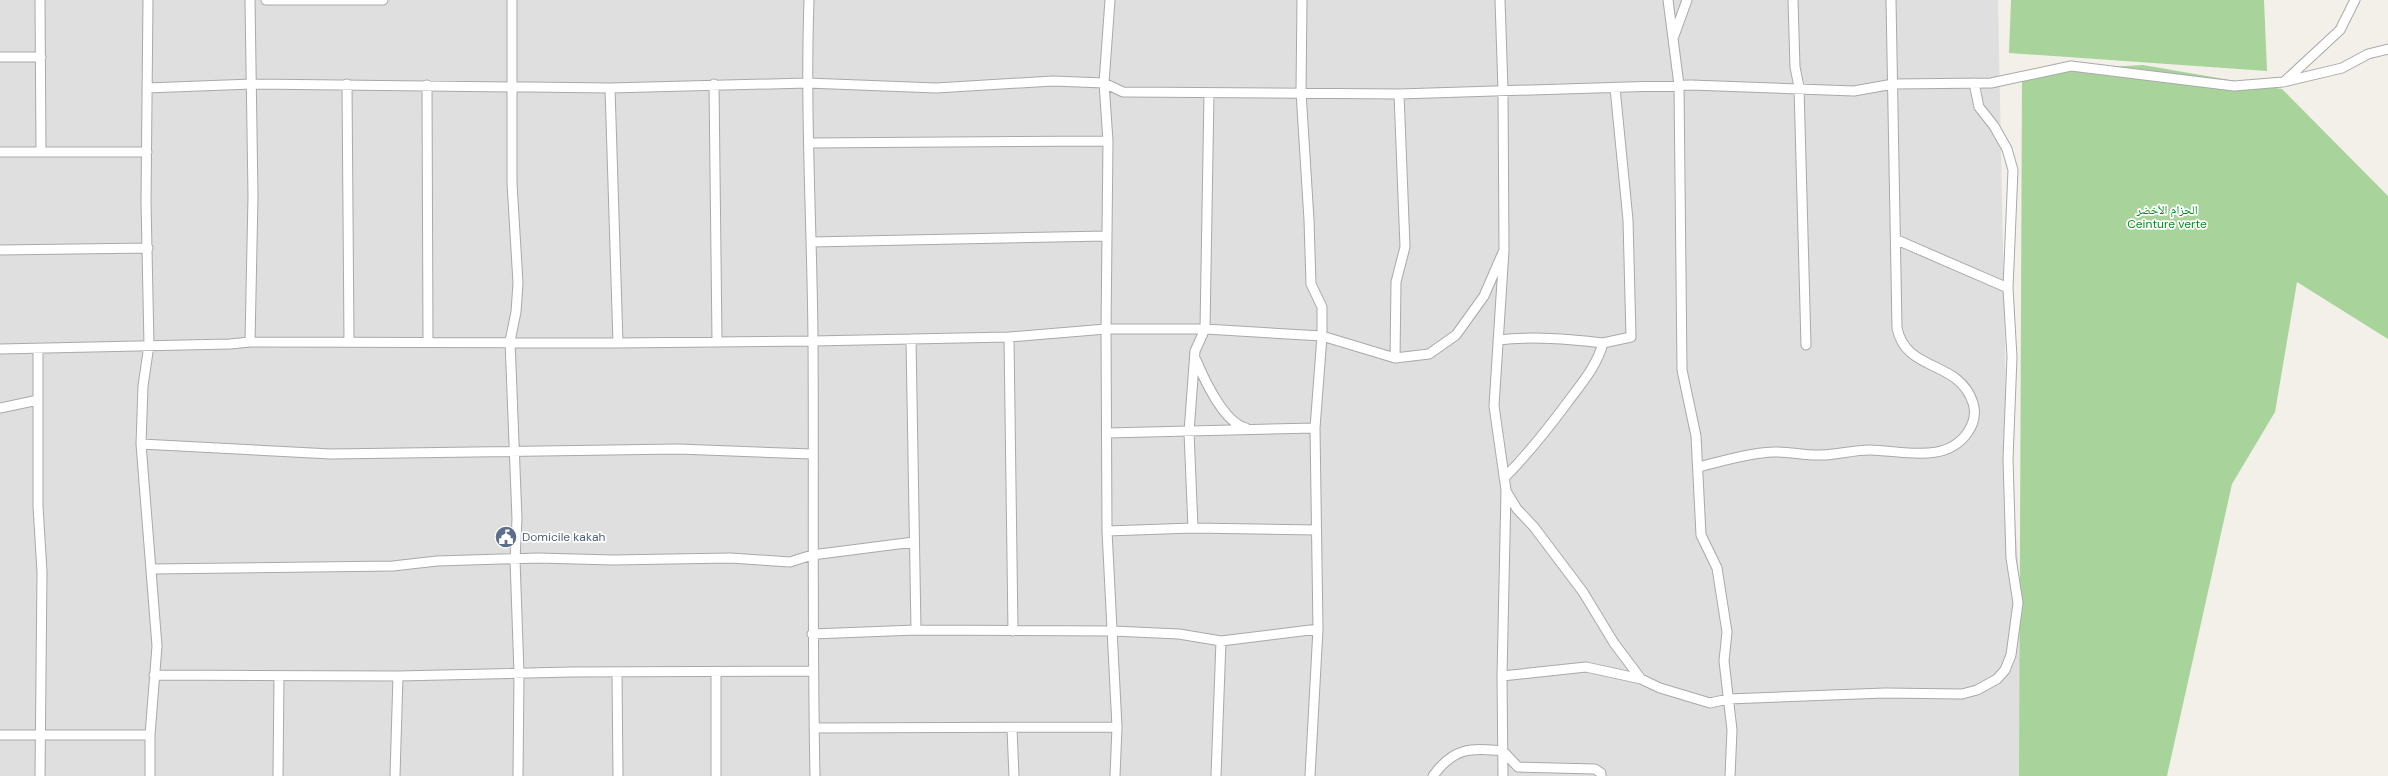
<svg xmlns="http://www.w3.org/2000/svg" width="2388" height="776" font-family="'DM Sans','Noto Naskh Arabic',sans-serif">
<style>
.residential{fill:#e0dfdf}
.forest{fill:#a8d49b}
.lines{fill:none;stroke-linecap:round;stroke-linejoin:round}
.minor-casing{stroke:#a9a9a9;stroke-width:11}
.minor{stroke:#fff;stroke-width:9}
.labels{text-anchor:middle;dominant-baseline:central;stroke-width:3.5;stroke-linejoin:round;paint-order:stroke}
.park-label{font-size:12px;fill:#068a1b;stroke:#fff}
.service-label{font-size:12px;fill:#4e5e75;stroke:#fff;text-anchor:start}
</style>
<rect width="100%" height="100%" fill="#f2f0e9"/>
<!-- residential -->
<path class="residential" d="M 0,0 L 1998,0 L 2006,399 L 2034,776 L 0,776 Z"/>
<!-- forest -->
<path class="forest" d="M 2011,0 L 2264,0 L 2267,71 L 2009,53 Z
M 2143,65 L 2282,89 L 2388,196 L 2388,339 L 2297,282 L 2275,412 L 2232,484 L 2167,776 L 2019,776 L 2022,72 Z"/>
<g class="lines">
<!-- minor casing -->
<g class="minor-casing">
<path id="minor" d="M 40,0 L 41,152
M 148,0 L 146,201 L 149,345 L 143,386 L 141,444 L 157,646 L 150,735 L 150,776
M 250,0 L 253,196 L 250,342
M 266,0 L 383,0
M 512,0 L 512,183 L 518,283 L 516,312 L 510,341 L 517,519 L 515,560 L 519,673 L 518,776
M 809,0 C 805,113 812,226 813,339 C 814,485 812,630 815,776
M 1110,0 L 1104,83 L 1108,141 L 1106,329 L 1107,531 L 1117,727 L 1115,776
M 1302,0 L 1301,92 L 1309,220 L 1311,284 L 1322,307 L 1322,336 L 1315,428 L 1318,629 L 1310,776
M 1500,0 L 1503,90 L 1504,250 L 1494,406 L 1506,490 L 1502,676 L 1503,776
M 1668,0 L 1679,85 L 1682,370 L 1696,436 L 1701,535 L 1717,568 L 1727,632 L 1724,661 L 1732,730 L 1730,776
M 1793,0 L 1795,67 L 1799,87 L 1806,345
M 1674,36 L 1687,0
M 0,57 L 41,57
M 2285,81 L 2340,30 L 2355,0
M 347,84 L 349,342
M 714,84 L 717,341
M 427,85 L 428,341
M 147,88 L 252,84 L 610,88 L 807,83 L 936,88 L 1053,81 L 1104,83 L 1123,92 L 1399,94 L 1691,85 L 1854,91 L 1893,84 L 1991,83 L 2071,66 L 2234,86 L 2283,82 L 2342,68 L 2368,54 L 2388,49
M 610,88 L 618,343
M 809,143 L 1108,141
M 0,152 L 147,152
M 1897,240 L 2008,288
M 811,242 L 1107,236
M 0,250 L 148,248
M 1009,337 L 1013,631
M 911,339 L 916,630
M 1498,340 C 1534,336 1567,339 1603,343
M 0,349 L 230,344 L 250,342 L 618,343 L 813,341 L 1009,337 L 1106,329 L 1205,329 L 1322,336 L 1395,358 L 1429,354 L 1456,335 L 1484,296 L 1504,250
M 38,349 L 38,506 L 42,572 L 40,776
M 1395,358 L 1396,282 L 1405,247 L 1399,94
M 1196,360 C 1204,379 1224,423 1246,428
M 0,408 L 38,400
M 1107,433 L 1315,428
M 141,444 L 331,454 L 678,449 L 812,454
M 1698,467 C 1723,461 1748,453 1773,452 C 1789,451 1805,456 1821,455 C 1837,455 1853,450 1869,450 C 1901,450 1946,465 1968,432 C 1974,423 1976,413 1973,403 C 1959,359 1906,373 1897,328 L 1891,0
M 1504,478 C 1528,454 1547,430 1567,403 C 1581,384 1597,366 1603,343 L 1631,337 L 1628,220 L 1615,88
M 1506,491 L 1517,509 L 1534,527 L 1583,592 L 1614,643 L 1641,679
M 1193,528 L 1189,432 L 1195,351 L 1205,329 L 1209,93
M 1107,531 L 1193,528 L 1316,530
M 151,569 L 393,566 L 437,561 L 538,558 L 613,560 L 730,558 L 790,562 L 812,555 L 914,542
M 812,634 L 916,630 L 1113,631 L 1179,634 L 1221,641 L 1318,629
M 617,672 L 618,776
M 716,672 L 716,776
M 154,675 L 398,676 L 571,672 L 813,671
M 1502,676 L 1586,667 L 1641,679 L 1660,688 L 1710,703 L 1728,699 L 1885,693 L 1962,694 L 1977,690 L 1997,679 L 2005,670 L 2011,655 L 2018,603 L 2011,558 L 2008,459 L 2012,357 L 2008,288 L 2013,170 L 2007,149 L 1994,126 L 1979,107 L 1974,83
M 814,728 L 1117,727
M 1012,729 L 1014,776
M 0,735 L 150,735
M 278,776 L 279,676
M 395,776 L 398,676
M 1216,776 L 1221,641
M 1433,776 C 1453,748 1471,747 1503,751 L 1518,767 L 1595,769 L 1601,773 L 1601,776"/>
</g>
<!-- minor -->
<use href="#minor" class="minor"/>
</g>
<!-- icons -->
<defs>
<g id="civic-disc" transform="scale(1.15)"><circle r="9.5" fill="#5c6f8a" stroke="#fff"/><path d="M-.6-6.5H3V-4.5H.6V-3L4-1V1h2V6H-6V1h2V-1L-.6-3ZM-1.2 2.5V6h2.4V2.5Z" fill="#fff"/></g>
</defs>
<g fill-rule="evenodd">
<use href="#civic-disc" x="506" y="537"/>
</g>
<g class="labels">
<!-- park labels -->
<g class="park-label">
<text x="2167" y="210">الحزام الأخضر<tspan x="2167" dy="14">Ceinture verte</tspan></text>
</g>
<!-- service labels -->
<g class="service-label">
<text x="522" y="537">Domicile kakah</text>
</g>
</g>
</svg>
